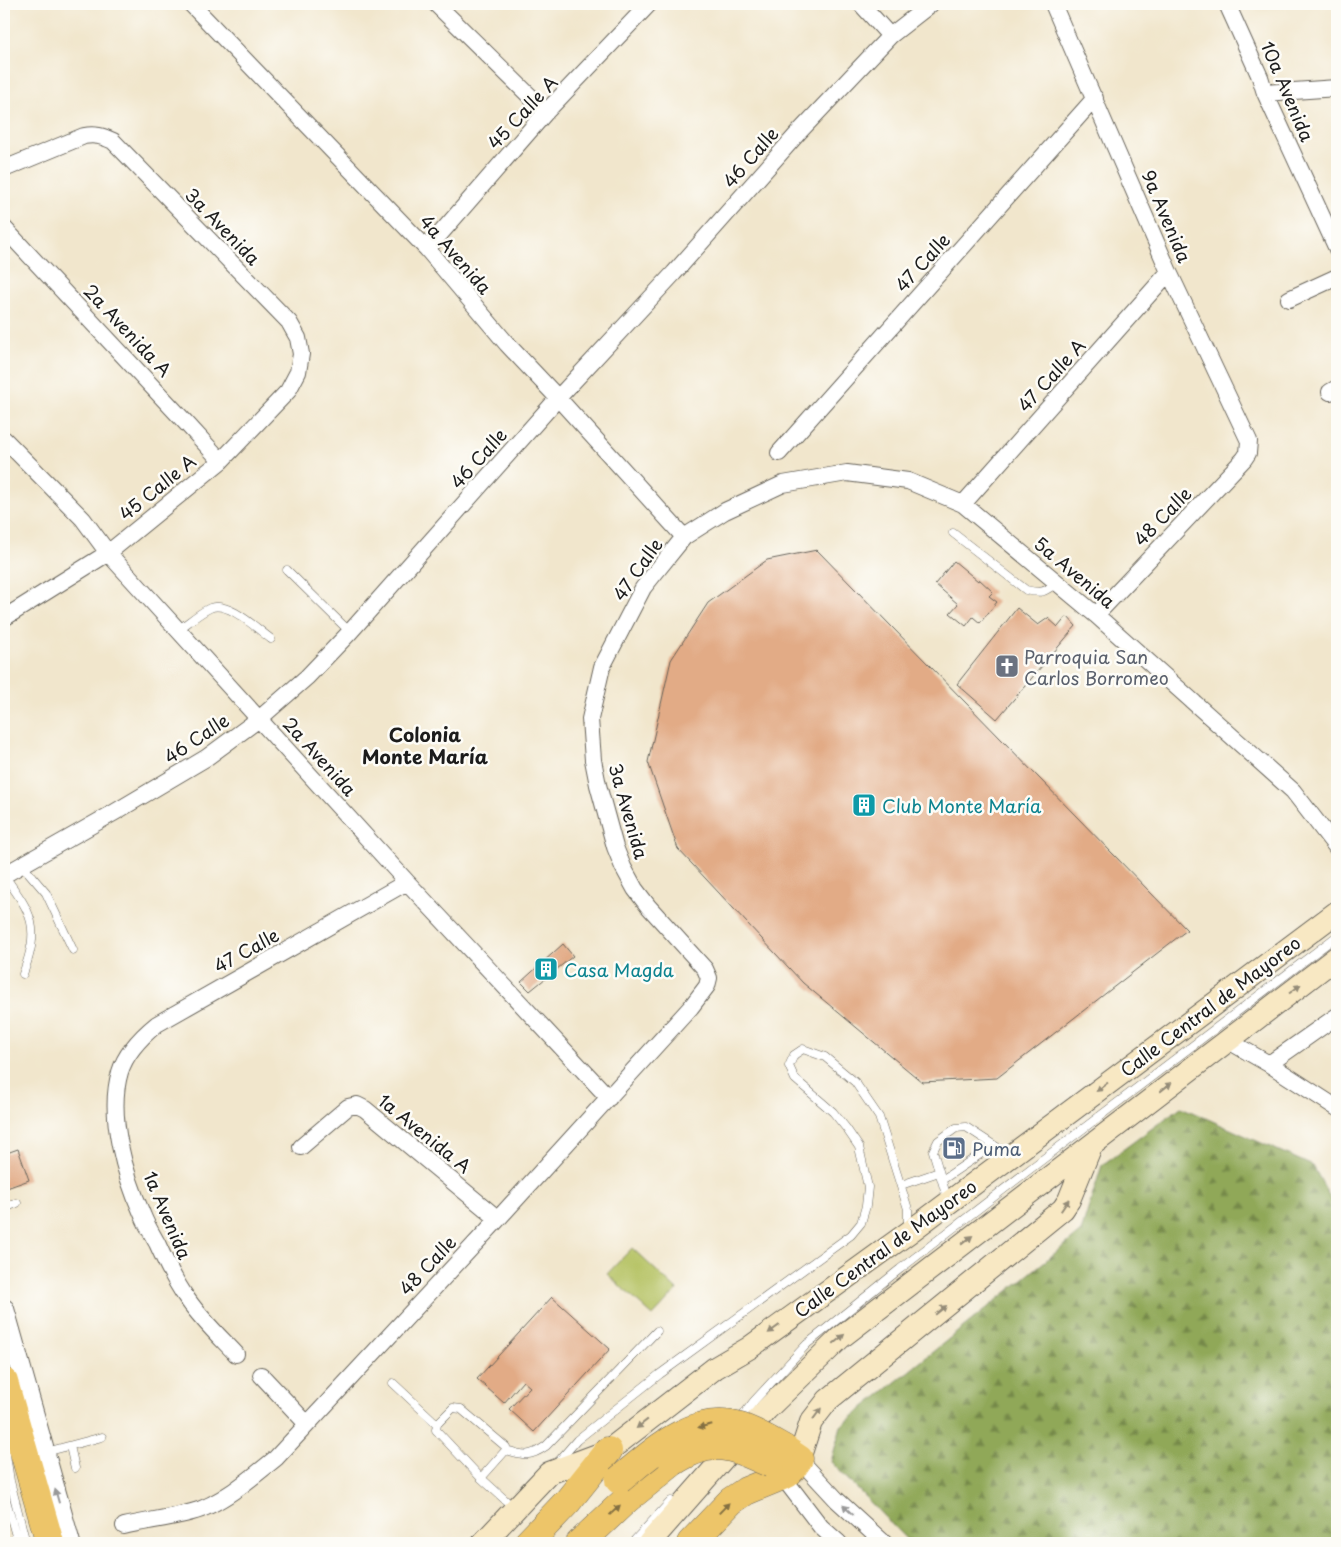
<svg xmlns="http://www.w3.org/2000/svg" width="1341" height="1547" font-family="'Playpen Sans',sans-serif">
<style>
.forest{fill:url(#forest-firs);stroke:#56623a}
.pitch{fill:#b5c263;stroke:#686f40}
.building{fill:#e2ab86}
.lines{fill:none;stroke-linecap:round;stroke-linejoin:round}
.service-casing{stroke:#67635a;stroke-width:9}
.minor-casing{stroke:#67635a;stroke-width:18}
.tertiary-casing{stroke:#67635a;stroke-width:22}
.secondary-casing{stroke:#67635a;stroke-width:24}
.trunk-casing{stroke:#67635a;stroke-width:29}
.service{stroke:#fff;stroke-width:8}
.minor{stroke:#fff;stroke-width:16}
.tertiary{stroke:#fff;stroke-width:20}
.secondary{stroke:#f8e8c3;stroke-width:22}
.trunk{stroke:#edc569;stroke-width:28}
.trunk-bridge-casing{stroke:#67635a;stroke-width:29;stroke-linecap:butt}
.trunk-bridge{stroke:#edc569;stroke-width:28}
.oneway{fill:#958c78}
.oneway2{fill:#847042}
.oneway3{fill:#999}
.labels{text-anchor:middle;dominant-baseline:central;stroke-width:5;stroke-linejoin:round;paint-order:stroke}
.street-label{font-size:18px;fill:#1c1c1c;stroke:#fdfcf7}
.worship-label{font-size:18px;fill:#5b616d;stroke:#fdfcf7;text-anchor:start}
.culture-label{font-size:18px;fill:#0d838f;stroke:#fdfcf7;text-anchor:start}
.service-label{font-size:18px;fill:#4e5e75;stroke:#fdfcf7;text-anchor:start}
.neighbourhood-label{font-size:19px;font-weight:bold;fill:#1c1c1c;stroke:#fdfcf7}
</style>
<defs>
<pattern id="forest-firs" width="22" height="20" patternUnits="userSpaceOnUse" patternTransform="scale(1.25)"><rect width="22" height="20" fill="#90a859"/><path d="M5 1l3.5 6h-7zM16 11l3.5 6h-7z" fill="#758849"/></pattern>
</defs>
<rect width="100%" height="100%" fill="#fdfcf7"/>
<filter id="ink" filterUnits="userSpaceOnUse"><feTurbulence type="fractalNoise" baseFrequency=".02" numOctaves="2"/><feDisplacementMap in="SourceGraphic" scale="10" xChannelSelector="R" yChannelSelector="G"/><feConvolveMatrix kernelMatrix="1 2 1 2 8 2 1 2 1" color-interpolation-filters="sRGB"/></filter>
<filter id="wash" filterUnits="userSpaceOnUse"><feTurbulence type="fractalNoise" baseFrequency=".0096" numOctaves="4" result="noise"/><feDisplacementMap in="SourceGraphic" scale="20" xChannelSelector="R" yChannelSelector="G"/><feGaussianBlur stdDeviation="1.12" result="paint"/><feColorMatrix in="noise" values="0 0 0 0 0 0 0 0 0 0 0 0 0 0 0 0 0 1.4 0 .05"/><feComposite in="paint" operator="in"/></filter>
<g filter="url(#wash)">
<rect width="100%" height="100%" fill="#f1e6cc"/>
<!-- forest -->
<path class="forest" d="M 1181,1107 L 1313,1166 L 1337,1210 L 1337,1543 L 921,1543 L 906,1539 L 831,1462 L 841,1426 L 1081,1232 L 1102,1165 Z"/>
<!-- pitch -->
<path class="pitch" d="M 632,1248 L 677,1290 L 653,1316 L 607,1274 Z"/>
<g id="blocks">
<!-- building -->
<path class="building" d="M 817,550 L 1187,930 L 997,1078 L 922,1082 L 803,983 L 678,849 L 648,762 L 671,660 L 708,603 L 767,560 Z
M 954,561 L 978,581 L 979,579 L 993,592 L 989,596 L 997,602 L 980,623 L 973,617 L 966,626 L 950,613 L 958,604 L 935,584 Z
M 1017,608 L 1038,625 L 1048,618 L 1058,627 L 1067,616 L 1076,626 L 997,719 L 957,684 Z
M 563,944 L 573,956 L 530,991 L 521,982 Z
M 18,1149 L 29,1180 L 4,1189 L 4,1154 Z
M 552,1297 L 610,1349 L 534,1432 L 509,1409 L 530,1387 L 523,1381 L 504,1403 L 477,1379 Z"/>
</g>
</g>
<g filter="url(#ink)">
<use href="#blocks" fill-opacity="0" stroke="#67635a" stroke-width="1"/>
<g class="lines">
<!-- service casing -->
<g class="service-casing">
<path id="service" d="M 953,533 L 1026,590 C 1042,594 1044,592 1057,583
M 287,570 L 350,632
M 178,630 C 188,623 199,613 210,608 C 228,600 257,629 271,639
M 22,865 L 46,893 L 73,950
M 4,875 C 32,914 41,926 23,974
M 942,1180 L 994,1145
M 901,1185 L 939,1172
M 948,1201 L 933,1151 L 938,1141 L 956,1128 L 966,1127 L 1009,1155
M 4,1208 L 17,1203
M 393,1383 L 437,1424
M 738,1422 L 754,1401 L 807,1344 L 900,1269 L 1034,1166 L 1337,936
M 4,1441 L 10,1481 L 26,1543
M 70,1446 L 75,1468
M 506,1450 C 525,1456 530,1457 546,1446 L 657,1331
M 46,1452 L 102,1437
M 558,1462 L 577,1440 L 660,1374 L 851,1235 L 861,1223 L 866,1206 L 868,1187 L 859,1147 L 846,1128 L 833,1112 L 795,1079 L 789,1066 L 794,1055 L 803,1049 L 825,1057 L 855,1082 L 879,1117 L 908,1209 L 908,1228
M 481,1478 L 506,1450 L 506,1447 L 461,1409 L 453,1408 L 437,1424 L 436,1430 L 481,1478 L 513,1507
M 4,1493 L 18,1543
M 632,1543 L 671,1501"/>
</g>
<!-- minor casing -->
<g class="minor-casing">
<path id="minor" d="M 191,4 L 427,249 L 507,344 L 558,398 L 684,537
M 436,4 L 546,112
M 861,4 L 890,36
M 1053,4 L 1169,272 L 1249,441 L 1248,453 L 1244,459 L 1096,615
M 1227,4 L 1260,77 L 1265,93 L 1337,249
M 1265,93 L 1337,88
M 4,169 L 84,136 C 95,134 102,136 113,141 L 289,322 L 298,338 L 301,354 L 298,372 L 288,391 L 221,461 L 108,553 L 4,618
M 4,228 L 188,425 L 221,461
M 427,249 L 546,112 L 649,4
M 1289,299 L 1337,277
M 1330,392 L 1337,388
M 4,439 L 83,519 L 108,553 L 407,882 L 609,1098
M 779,453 L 1095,98
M 963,504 L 1169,272
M 4,875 L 115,812 L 206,758 L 259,719 L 307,677 L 350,632 L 558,398 L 674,273 L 799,132 L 890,36 L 931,4
M 1227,1040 L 1269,1064 L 1337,1108
M 1269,1064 L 1337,1016
M 301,1147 L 348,1107 L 357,1105 L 365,1109 L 498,1219
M 236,1354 C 219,1336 202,1320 188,1300 C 175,1282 166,1263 157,1243 C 152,1234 147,1226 143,1216 C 125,1176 107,1115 120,1072 C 126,1052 141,1037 157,1024 L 407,882
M 261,1375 L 307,1424
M 799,1459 L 837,1500 L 884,1543
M 782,1476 L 821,1527 L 839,1543
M 124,1526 C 146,1521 170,1518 192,1512 C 220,1505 254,1476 276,1458 L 498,1219 L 691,1007 L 707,986 L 709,978 L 705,969 L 648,906 L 635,889 L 623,867 L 615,847 L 598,785 L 593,760 L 590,719 L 602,667 L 643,588 L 655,573 L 684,537 L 725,511 L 783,484 L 847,473 L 908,481 L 963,504 L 1096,615 L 1293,791 L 1337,848"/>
</g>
<!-- tertiary casing -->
<g class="tertiary-casing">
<path id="tertiary" d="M 4,1309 L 70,1543"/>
</g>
<!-- secondary casing -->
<g class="secondary-casing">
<path id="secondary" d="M 799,1459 L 811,1422 L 828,1400 L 1063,1209 L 1069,1200 L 1091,1146
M 483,1543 L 549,1473 L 608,1451 L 715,1368 L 749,1348 L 908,1233 L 1337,912
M 649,1543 L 766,1410 L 840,1338 L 1337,957"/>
</g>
<!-- trunk casing -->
<g class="trunk-casing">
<path id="trunk" d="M 4,1382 L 50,1543
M 528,1543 L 568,1501 L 608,1451
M 580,1543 L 627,1499 L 673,1462
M 691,1543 L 731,1501 L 746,1491 L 787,1474 L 792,1469 L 799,1459 L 783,1448"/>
</g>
<!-- service -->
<use href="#service" class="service"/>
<!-- minor -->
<use href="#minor" class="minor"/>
<!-- tertiary -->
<use href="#tertiary" class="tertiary"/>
<!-- secondary -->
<use href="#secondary" class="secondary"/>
<!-- trunk -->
<use href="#trunk" class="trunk"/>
<!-- trunk-bridge casing -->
<g class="trunk-bridge-casing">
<path id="trunk-bridge" d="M 673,1462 C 713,1436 731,1446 771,1464
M 619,1480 C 651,1454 691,1414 737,1426 C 753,1430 769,1440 783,1448"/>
</g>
<!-- trunk-bridge -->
<use href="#trunk-bridge" class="trunk-bridge"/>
</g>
<!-- one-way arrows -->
<defs><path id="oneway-solid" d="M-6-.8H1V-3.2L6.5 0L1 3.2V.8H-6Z" transform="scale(1.25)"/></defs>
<g class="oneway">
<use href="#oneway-solid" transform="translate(1295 989) rotate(-37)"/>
<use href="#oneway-solid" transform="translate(1102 1087) rotate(143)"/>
<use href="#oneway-solid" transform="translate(1166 1087) rotate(-38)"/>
<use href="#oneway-solid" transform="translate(1065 1205) rotate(-56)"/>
<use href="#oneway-solid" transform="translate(967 1240) rotate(-38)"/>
<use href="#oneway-solid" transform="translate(941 1310) rotate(-39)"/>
<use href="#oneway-solid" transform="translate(774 1329) rotate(144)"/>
<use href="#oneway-solid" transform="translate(839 1339) rotate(-40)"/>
<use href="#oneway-solid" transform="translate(817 1414) rotate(-54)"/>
<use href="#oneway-solid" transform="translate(642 1424) rotate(142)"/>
</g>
<g class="oneway2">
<use href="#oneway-solid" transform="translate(705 1426) rotate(167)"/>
<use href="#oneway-solid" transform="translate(724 1508) rotate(-46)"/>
<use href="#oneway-solid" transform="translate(615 1510) rotate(-43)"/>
</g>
<g class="oneway3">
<use href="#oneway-solid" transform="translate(57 1496) rotate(-106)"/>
<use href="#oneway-solid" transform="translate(848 1510) rotate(-137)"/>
</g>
</g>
<!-- icons -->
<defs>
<g id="church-square" transform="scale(1.25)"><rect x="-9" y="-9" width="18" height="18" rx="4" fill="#6b7280" stroke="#fdfcf7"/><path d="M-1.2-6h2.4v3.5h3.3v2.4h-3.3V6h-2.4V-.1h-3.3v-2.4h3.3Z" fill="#fff"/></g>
<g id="building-square" transform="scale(1.25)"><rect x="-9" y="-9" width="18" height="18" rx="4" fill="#0f9aa8" stroke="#fdfcf7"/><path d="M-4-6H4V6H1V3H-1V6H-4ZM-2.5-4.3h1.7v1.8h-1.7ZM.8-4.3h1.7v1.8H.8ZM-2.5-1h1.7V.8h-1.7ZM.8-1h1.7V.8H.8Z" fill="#fff"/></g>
<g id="fuel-square" transform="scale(1.25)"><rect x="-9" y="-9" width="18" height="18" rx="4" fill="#5c6f8a" stroke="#fdfcf7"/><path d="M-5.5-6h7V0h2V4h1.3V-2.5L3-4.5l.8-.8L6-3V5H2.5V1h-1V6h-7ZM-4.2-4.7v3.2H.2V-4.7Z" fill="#fff"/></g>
</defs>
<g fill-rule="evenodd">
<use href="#church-square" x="1007" y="666"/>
<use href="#building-square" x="864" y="805"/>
<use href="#building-square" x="546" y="969"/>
<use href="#fuel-square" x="954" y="1148"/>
</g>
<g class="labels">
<!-- street labels -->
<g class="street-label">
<text transform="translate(1288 91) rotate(67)">10a Avenida</text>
<text transform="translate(522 112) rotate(-47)">45 Calle A</text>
<text transform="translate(750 157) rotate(-49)">46 Calle</text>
<text transform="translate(1167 216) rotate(67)">9a Avenida</text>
<text transform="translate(223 226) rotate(46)">3a Avenida</text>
<text transform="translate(456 254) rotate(49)">4a Avenida</text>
<text transform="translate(922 262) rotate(-48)">47 Calle</text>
<text transform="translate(128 330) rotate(47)">2a Avenida A</text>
<text transform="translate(1051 375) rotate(-48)">47 Calle A</text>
<text transform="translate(478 458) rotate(-48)">46 Calle</text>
<text transform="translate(157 487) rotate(-39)">45 Calle A</text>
<text transform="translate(1162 516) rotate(-46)">48 Calle</text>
<text transform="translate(637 569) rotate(-55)">47 Calle</text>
<text transform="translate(1075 572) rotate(40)">5a Avenida</text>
<text transform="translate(196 738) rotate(-34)">46 Calle</text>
<text transform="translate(320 756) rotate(48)">2a Avenida</text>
<text transform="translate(629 811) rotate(74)">3a Avenida</text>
<text transform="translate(246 950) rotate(-29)">47 Calle</text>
<text transform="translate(1210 1006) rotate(-37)">Calle Central de Mayoreo</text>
<text transform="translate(425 1133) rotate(39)">1a Avenida A</text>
<text transform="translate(168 1215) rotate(67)">1a Avenida</text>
<text transform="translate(885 1248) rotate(-36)">Calle Central de Mayoreo</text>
<text transform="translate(427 1265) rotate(-47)">48 Calle</text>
</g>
<!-- worship labels -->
<g class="worship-label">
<text x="1024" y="656">Parroquia San<tspan x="1024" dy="21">Carlos Borromeo</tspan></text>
</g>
<!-- culture labels -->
<g class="culture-label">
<text x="882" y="805">Club Monte María</text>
<text x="564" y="969">Casa Magda</text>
</g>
<!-- service labels -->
<g class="service-label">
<text x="972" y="1148">Puma</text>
</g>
<!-- neighbourhood labels -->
<g class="neighbourhood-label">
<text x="425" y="734">Colonia<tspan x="425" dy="22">Monte María</tspan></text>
</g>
</g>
<!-- margin -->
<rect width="1341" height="1547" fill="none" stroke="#fdfcf7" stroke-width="20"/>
</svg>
